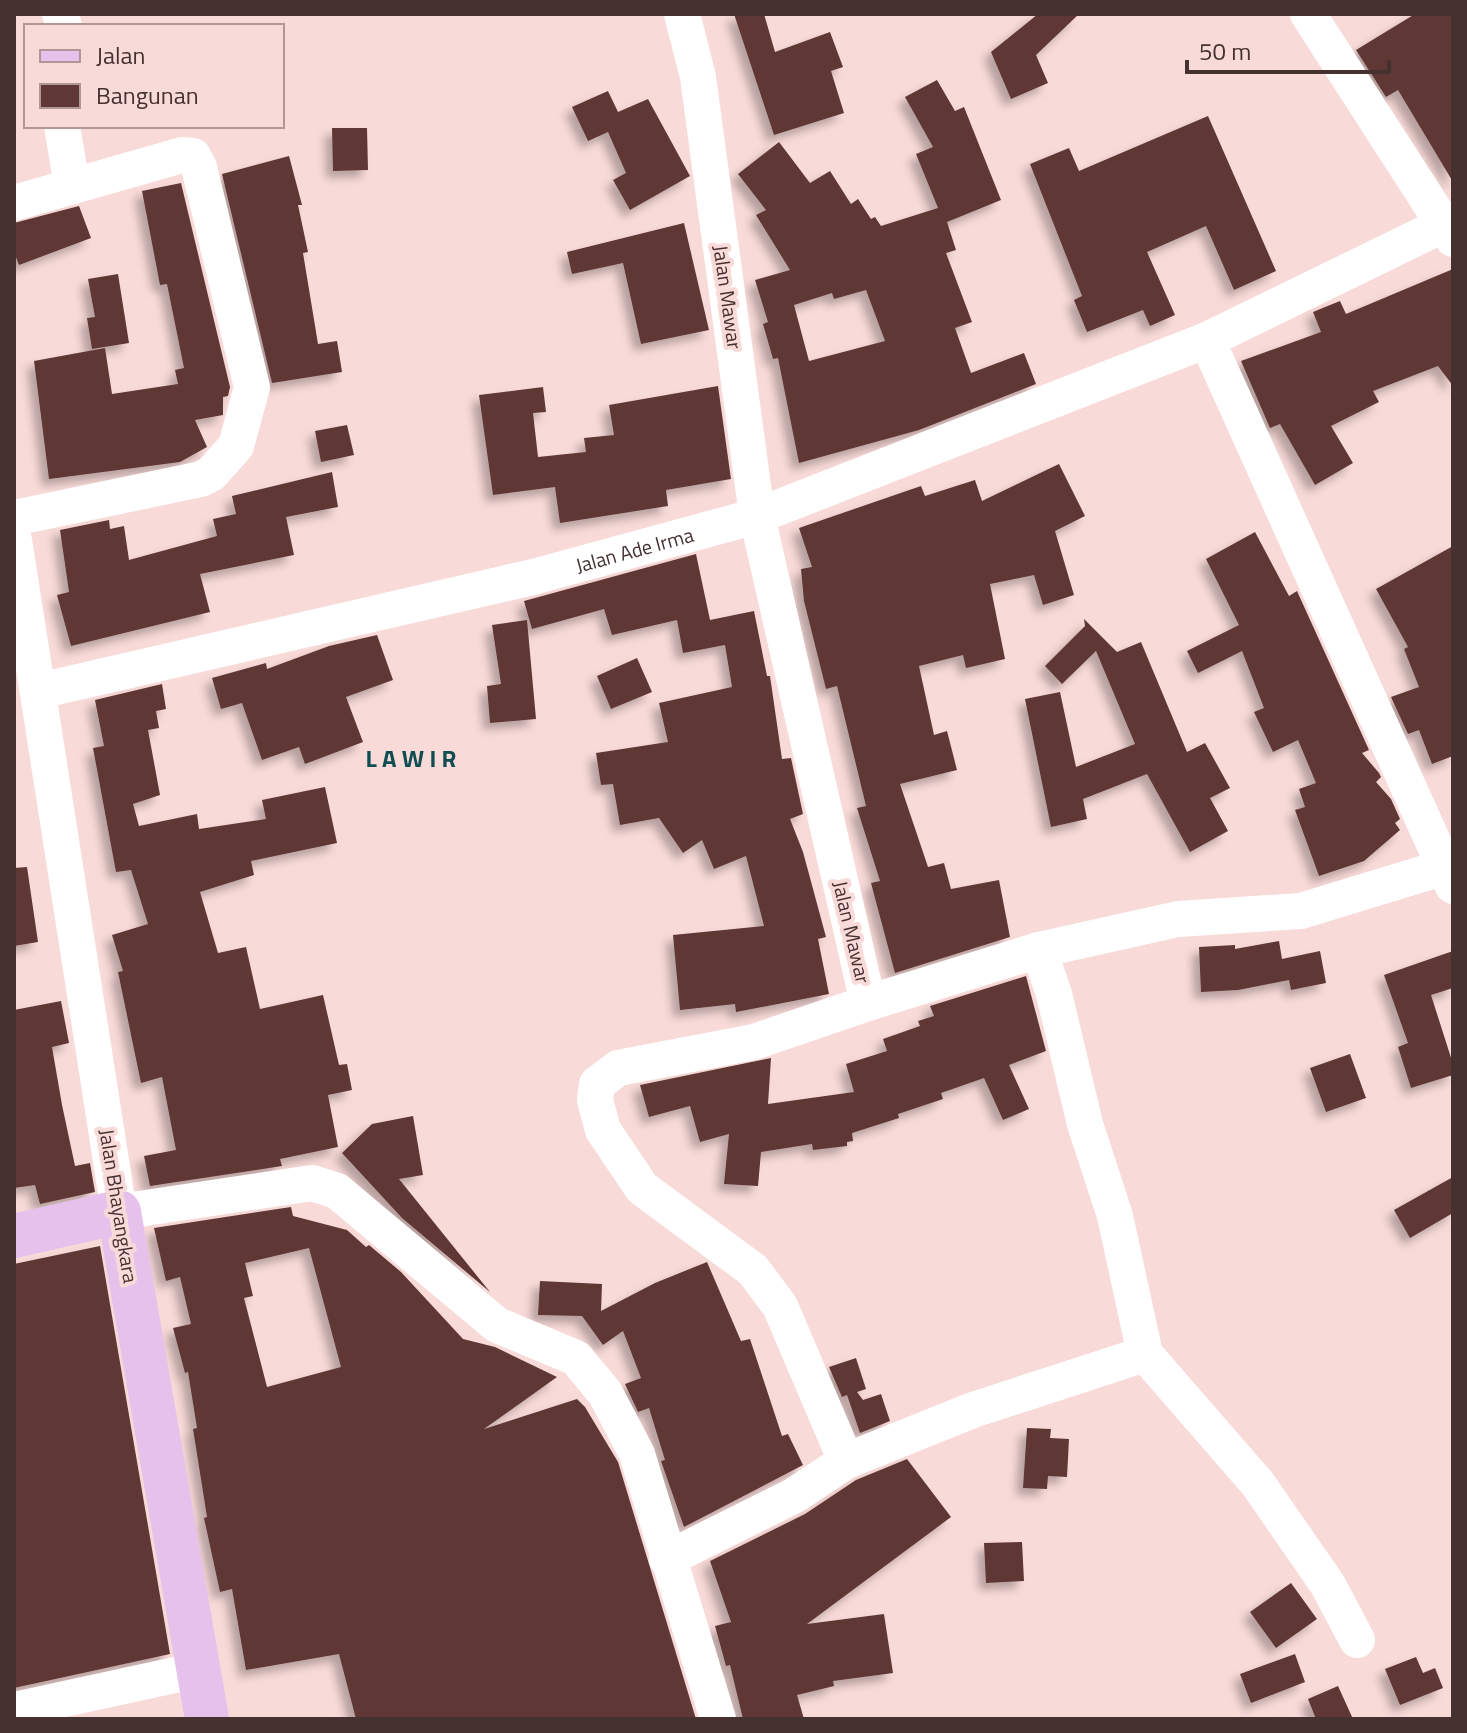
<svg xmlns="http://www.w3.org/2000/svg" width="1467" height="1733" font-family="'Titillium Web',sans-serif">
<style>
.building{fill:#5e3736;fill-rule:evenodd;filter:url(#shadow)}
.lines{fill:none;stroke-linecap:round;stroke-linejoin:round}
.minor{stroke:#fff;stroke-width:36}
.major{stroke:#e5c1eb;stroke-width:44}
.labels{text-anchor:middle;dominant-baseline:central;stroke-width:8;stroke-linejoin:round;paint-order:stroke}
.street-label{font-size:20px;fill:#443130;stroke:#f8dad8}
.quarter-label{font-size:24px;font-weight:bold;fill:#0f4d52;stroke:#f8dad8}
</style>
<defs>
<filter id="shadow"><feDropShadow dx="-7" dy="7" stdDeviation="4" flood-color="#0004"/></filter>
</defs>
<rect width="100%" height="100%" fill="#f8dad8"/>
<!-- building -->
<path class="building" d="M 734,14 L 764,14 L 775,52 L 830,32 L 843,67 L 831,71 L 844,113 L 774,135 Z
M 1038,14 L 1079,14 L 1036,55 L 1048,83 L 1011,99 L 991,52 Z
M 1415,14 L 1453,14 L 1453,182 L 1398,90 L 1386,97 L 1356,50 Z
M 937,80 L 955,111 L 964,107 L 1001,200 L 947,222 L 956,250 L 946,253 L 972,322 L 955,328 L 971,373 L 1024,353 L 1036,384 L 919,430 L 799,463 L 778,358 L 773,359 L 763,324 L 768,322 L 755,280 L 790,270 L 756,215 L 766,210 L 738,174 L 779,142 L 810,183 L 830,171 L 851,204 L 858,199 L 871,219 L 875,217 L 881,226 L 938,208 L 916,154 L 933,147 L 905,97 ZM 866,290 L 885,341 L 809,361 L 794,305 L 832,293 L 834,299 Z
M 608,91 L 618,112 L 648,99 L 690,176 L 630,210 L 613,180 L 626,173 L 608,132 L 588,141 L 572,107 Z
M 1208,116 L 1276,271 L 1234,290 L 1206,226 L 1147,252 L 1175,315 L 1150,326 L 1143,310 L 1087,332 L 1074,300 L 1082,296 L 1030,164 L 1069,148 L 1079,171 Z
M 332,128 L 367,128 L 368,170 L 333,171 Z
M 289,156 L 302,205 L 298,205 L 308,252 L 303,253 L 318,344 L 337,341 L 342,372 L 272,383 L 222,174 Z
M 181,183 L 230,387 L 228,396 L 223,397 L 223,415 L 195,420 L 207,447 L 180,462 L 49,479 L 34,361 L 105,348 L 112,394 L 178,384 L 175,370 L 184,368 L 167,284 L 160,285 L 142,191 Z
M 79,206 L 91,238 L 19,265 L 14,252 L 14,223 Z
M 684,223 L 709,330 L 641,344 L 623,263 L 572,274 L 567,252 Z
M 1453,269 L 1453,386 L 1438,366 L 1373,391 L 1379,402 L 1331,426 L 1353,463 L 1315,485 L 1280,424 L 1270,428 L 1241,361 L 1321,332 L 1313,312 L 1340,301 L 1346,314 Z
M 118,274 L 129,343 L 92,349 L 87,318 L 95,317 L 88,279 Z
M 718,386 L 731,479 L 666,490 L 668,506 L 560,523 L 555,487 L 493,495 L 479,395 L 543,387 L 546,412 L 533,413 L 538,457 L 586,452 L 584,438 L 614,435 L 609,405 Z
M 347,425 L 354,455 L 321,462 L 315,431 Z
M 1059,464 L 1085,516 L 1055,531 L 1074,595 L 1043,605 L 1034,575 L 990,584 L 1005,659 L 966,668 L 963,655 L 919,666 L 934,735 L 947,731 L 957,770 L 900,784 L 928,867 L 944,863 L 951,889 L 999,880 L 1010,937 L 895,973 L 871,883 L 880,881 L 857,808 L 866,806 L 837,686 L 826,689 L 804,601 L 801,569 L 812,567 L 799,528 L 921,486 L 925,496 L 975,480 L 982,501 Z
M 332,472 L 338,507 L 286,517 L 294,555 L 200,574 L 210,612 L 71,646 L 57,595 L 69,592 L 60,530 L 109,520 L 110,529 L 124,526 L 129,560 L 217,536 L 213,519 L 236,514 L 232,496 Z
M 1255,532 L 1289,596 L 1297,591 L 1369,750 L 1362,753 L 1379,773 L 1381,777 L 1376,782 L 1391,799 L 1400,819 L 1395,823 L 1400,830 L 1364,861 L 1319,876 L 1295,810 L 1305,807 L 1299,789 L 1316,783 L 1298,740 L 1273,752 L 1254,712 L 1264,708 L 1242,651 L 1198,673 L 1187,651 L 1239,625 L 1206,559 Z
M 1453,546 L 1453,756 L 1432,764 L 1419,730 L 1408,734 L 1391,697 L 1419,687 L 1404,649 L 1408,647 L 1376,589 Z
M 696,554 L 710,620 L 754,611 L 767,676 L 770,676 L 782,759 L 791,758 L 803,814 L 790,819 L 803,852 L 826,937 L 818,939 L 829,994 L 736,1012 L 735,1004 L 680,1010 L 673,935 L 764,926 L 746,856 L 714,869 L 702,840 L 683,853 L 659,818 L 620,825 L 613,784 L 601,785 L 596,753 L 668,742 L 659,703 L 732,687 L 725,645 L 683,653 L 677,620 L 612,635 L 604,609 L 532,629 L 524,601 Z
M 1084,619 L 1117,652 L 1141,642 L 1187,752 L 1205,743 L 1230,788 L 1210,798 L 1228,831 L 1190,852 L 1147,774 L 1083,799 L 1087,819 L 1051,827 L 1025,699 L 1060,692 L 1076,767 L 1135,744 L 1096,651 L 1062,684 L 1045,666 L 1085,626 Z
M 527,620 L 536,719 L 490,723 L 487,686 L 501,684 L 492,625 Z
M 377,635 L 393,680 L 346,697 L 363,742 L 305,764 L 299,747 L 262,760 L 242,703 L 221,709 L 212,678 L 266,663 L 267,669 L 329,646 Z
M 637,658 L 652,692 L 611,709 L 597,676 Z
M 162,684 L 166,709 L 156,711 L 159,728 L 148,730 L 160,795 L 133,804 L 139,826 L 197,814 L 199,829 L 266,819 L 262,800 L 325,787 L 337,843 L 251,861 L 254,875 L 200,892 L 218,953 L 246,947 L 260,1009 L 323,995 L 339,1065 L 347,1064 L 352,1090 L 328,1095 L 338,1147 L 280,1159 L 282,1166 L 150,1186 L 144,1156 L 176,1150 L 162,1077 L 141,1083 L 118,972 L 123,971 L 112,935 L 148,924 L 131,870 L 116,872 L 93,748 L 104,746 L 95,700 Z
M 27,867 L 38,942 L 14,946 L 14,868 Z
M 1279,941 L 1282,959 L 1320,951 L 1326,983 L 1291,990 L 1289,980 L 1238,990 L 1201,992 L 1199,947 L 1235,945 L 1235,949 Z
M 1453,951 L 1453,988 L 1431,995 L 1453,1064 L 1453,1075 L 1411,1088 L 1398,1047 L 1408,1043 L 1384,975 Z
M 1026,976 L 1046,1051 L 1009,1065 L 1029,1109 L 1003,1120 L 984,1078 L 941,1093 L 943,1099 L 898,1114 L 899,1118 L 852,1133 L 853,1141 L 847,1142 L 847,1146 L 813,1150 L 812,1144 L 761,1152 L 758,1186 L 724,1184 L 729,1134 L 700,1142 L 690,1106 L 649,1117 L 640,1085 L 771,1058 L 768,1104 L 854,1092 L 846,1064 L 887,1051 L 883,1039 L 920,1026 L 918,1021 L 934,1016 L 930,1006 Z
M 61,1001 L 69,1043 L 52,1047 L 62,1105 L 75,1166 L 90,1163 L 95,1192 L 40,1204 L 35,1185 L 14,1188 L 14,1010 Z
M 1350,1054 L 1366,1098 L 1326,1112 L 1310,1068 Z
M 413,1116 L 423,1175 L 399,1179 L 490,1292 L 402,1218 L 342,1153 L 372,1124 Z
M 1453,1177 L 1453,1213 L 1410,1238 L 1394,1210 Z
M 291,1207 L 293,1216 L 347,1230 L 366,1247 L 369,1245 L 401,1272 L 463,1339 L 495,1347 L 557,1377 L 484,1429 L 577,1399 L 585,1407 L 618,1462 L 696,1719 L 356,1719 L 339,1654 L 246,1670 L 232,1589 L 220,1592 L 204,1518 L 207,1517 L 193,1429 L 197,1428 L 188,1372 L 185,1373 L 173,1328 L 191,1324 L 180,1277 L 166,1281 L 154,1228 ZM 309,1248 L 341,1367 L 267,1387 L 244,1298 L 253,1296 L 245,1263 Z
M 100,1246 L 170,1654 L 14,1688 L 14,1264 Z
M 707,1262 L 741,1341 L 750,1339 L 782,1436 L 788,1434 L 803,1465 L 684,1527 L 661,1461 L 665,1460 L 649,1408 L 638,1412 L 625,1384 L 641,1378 L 623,1331 L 603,1345 L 582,1316 L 538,1315 L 540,1281 L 602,1284 L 601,1311 L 655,1283 Z
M 856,1358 L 866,1389 L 857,1392 L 863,1400 L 881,1394 L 890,1421 L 860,1433 L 847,1395 L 842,1397 L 829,1367 Z
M 1027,1428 L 1051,1429 L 1050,1438 L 1069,1439 L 1067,1477 L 1048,1476 L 1047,1489 L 1023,1488 Z
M 907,1459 L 951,1517 L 807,1624 L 884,1614 L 893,1673 L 833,1681 L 834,1686 L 797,1695 L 804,1719 L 743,1719 L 730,1665 L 726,1666 L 715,1626 L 731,1622 L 710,1561 L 805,1514 L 856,1480 Z
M 1022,1542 L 1024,1581 L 986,1583 L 984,1543 Z
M 1291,1583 L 1317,1619 L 1276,1648 L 1250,1612 Z
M 1295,1654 L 1305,1682 L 1251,1703 L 1240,1674 Z
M 1416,1657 L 1423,1673 L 1435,1668 L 1443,1688 L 1400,1705 L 1385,1669 Z
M 1338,1686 L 1353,1719 L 1316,1719 L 1308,1699 Z"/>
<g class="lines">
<!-- minor -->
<g class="minor">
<path d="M 60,14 L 64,26"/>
<path d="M 1308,14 L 1453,239"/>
<path d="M 62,126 L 72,186"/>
<path d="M 14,203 L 182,155 L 193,156 L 199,167 L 252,387 L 236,446 L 211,474 L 201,479 L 14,518"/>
<path d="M 1207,340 L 1453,886"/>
<path d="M 14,540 L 119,1212 L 312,1183 L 337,1191 L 497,1325 L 576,1358 L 605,1393 L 637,1454 L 718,1719"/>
<path id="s1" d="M 39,691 L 533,577 L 757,516 L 1207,340 L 1453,220"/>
<path d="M 1039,950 L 1178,919 L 1301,911 L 1445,867"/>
<path d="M 868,1003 L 1039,950 L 1054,994 L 1085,1124 L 1115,1216 L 1145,1354"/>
<path d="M 846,1461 L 973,1410 L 1145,1354 L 1258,1484 L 1328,1585 L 1357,1640"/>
<path d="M 667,1559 L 795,1495 L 846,1461 L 780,1306 L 753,1270 L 642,1188 L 603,1130 L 595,1100 L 597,1084 L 618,1068 L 754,1042 L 868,1003 L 757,516 L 698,77 L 682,14"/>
<path d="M 14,1710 L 198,1670"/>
</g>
<!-- major -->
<path class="major" d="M 14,1236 L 119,1212 L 207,1719"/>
</g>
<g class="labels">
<!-- street labels -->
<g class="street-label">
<text transform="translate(728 297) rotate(82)">Jalan Mawar</text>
<text stroke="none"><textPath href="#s1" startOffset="612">Jalan Ade Irma</textPath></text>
<text transform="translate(852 932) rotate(77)">Jalan Mawar</text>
<text transform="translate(119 1206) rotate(81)">Jalan Bhayangkara</text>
</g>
<!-- quarter labels -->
<g class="quarter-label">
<text x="411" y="758">L A W I R</text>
</g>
</g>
<!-- border -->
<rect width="1467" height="1733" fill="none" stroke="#443130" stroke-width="32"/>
<!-- legend -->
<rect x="24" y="24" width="260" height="104" fill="#f8dad8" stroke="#b09695" stroke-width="2"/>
<rect x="40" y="50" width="40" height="12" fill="#e5c1eb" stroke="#b09695" stroke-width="2"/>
<text x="96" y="64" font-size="24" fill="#443130">Jalan</text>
<rect x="40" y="84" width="40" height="24" fill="#5e3736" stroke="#b09695" stroke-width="2"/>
<text x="96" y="104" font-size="24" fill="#443130">Bangunan</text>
<!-- scale -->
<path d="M1187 60v12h202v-12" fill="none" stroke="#443130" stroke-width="4"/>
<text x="1199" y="60" font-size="24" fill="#443130" stroke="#f8dad8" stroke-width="6" paint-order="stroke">50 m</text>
</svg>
